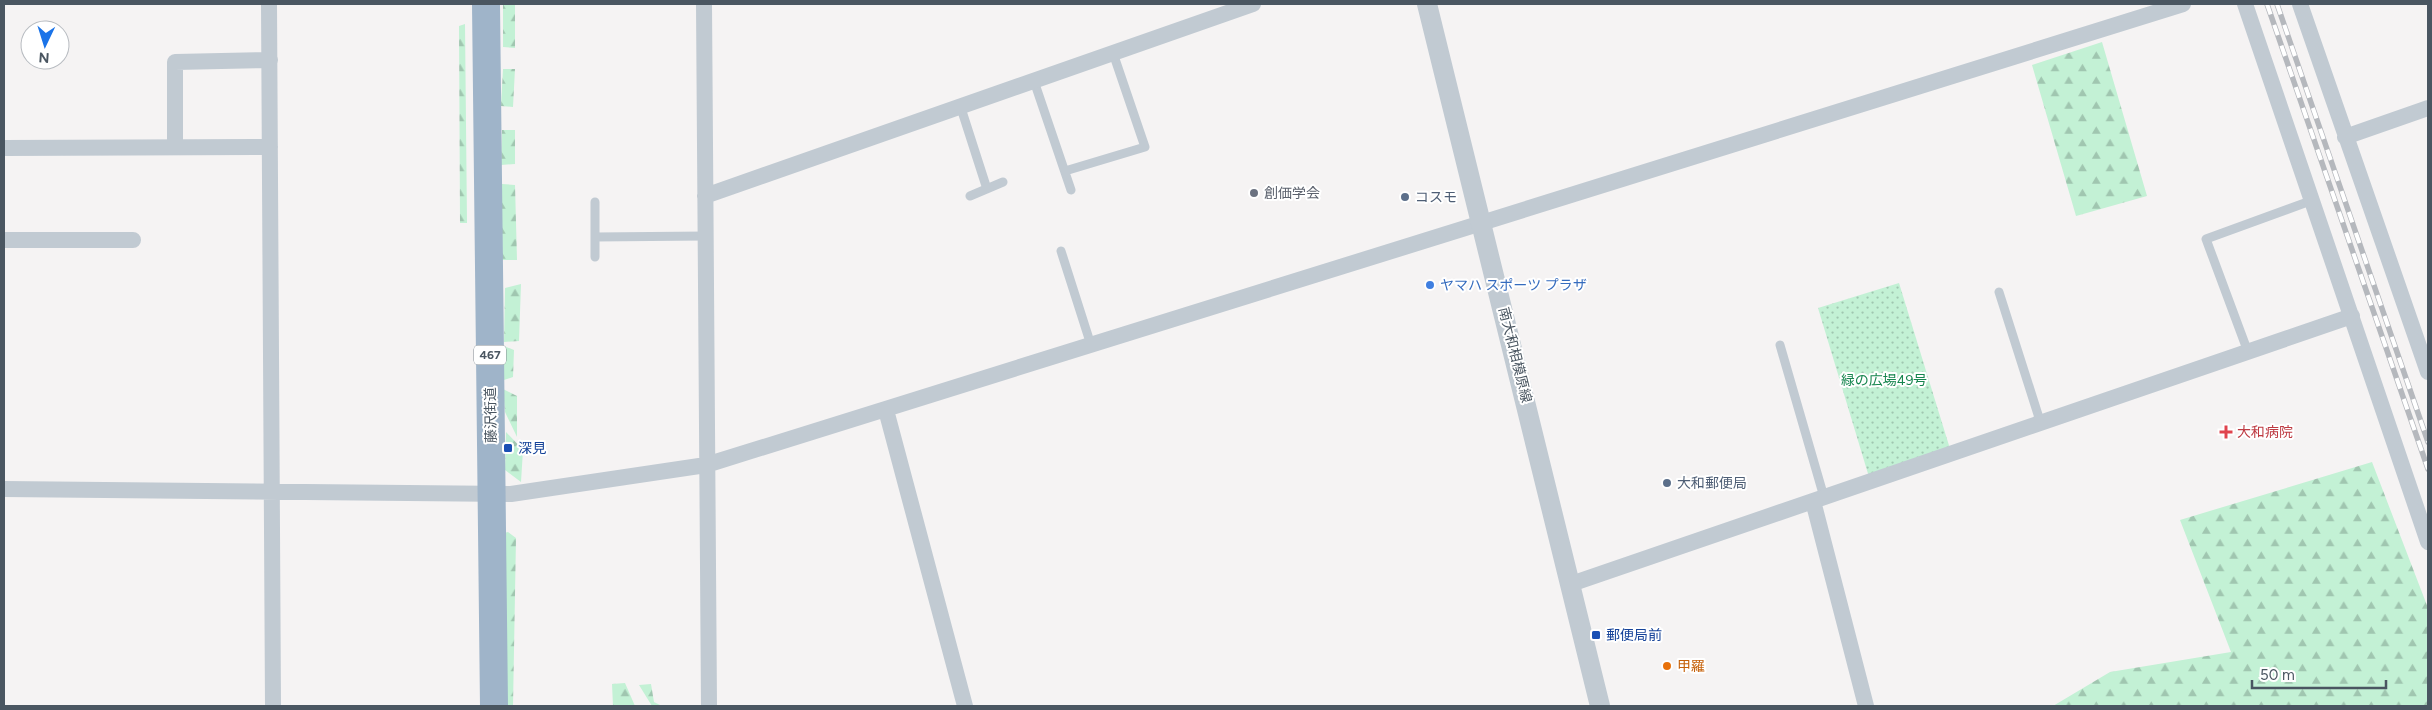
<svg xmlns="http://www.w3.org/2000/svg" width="2432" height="710" font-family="Figtree,'Noto Sans JP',sans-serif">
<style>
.green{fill:url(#green-dots)}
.forest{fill:url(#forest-firs)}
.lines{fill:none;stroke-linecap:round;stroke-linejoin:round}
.service{stroke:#c1cad2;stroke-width:9}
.minor{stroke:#c1cad2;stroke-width:16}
.tertiary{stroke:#c1cad2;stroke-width:20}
.trunk{stroke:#9fb4c9;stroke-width:28}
.rail-casing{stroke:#b5b8bd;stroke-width:5.5}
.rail{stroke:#fff;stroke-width:4;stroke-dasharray:11;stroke-linecap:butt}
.worship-dot{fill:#6b7280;stroke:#fff;stroke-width:2}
.service-dot{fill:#5c6f8a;stroke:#fff;stroke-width:2}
.shop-dot{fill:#3f7fe0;stroke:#fff;stroke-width:2}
.health-dot{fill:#e0444e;stroke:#fff;stroke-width:2}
.transit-dot{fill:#1a4fb4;stroke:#fff;stroke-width:2}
.food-dot{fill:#e8710a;stroke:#fff;stroke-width:2}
.labels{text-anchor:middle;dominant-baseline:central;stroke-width:4;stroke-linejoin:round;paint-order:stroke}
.shield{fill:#fff;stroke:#808990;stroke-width:1}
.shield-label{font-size:12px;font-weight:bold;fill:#4a5661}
.worship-label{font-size:14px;fill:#5b616d;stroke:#fff;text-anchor:start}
.service-label{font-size:14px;fill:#4e5e75;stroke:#fff;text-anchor:start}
.shop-label{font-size:14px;fill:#366cbe;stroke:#fff;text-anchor:start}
.street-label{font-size:14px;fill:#4a5661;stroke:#fff}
.park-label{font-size:14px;fill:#17864f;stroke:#fff}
.health-label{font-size:14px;fill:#be3a42;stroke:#fff;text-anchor:start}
.transit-label{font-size:14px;fill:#164399;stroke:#fff;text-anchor:start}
.food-label{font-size:14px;fill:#c56008;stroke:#fff;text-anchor:start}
</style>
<defs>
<pattern id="green-dots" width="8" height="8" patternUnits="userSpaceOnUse" patternTransform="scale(1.25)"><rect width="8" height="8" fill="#c3f1d5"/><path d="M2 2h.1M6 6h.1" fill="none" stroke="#a0c6b0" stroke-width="1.8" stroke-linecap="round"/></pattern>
<pattern id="forest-firs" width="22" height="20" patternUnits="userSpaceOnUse" patternTransform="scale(1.25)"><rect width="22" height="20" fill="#c3f1d5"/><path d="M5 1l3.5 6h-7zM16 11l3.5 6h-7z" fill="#a0c6b0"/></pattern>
</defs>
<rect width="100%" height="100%" fill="#f5f3f3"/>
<!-- green -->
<path class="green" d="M 1899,283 L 1951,452 L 1869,477 L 1818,308 Z"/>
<!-- forest -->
<path class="forest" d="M 503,4 L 515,4 L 515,48 L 503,47 Z
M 465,24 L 467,223 L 460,223 L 459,26 Z
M 2102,42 L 2147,196 L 2076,216 L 2032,65 Z
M 503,69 L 515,69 L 513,107 L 501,106 Z
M 502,130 L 515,130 L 515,164 L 501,165 Z
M 502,184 L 515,185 L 517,260 L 500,260 Z
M 521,284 L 519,341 L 504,342 L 505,288 Z
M 504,346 L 514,350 L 513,377 L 504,380 Z
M 503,389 L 517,396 L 517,437 L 505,412 Z
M 506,432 L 523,450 L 521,482 L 505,470 Z
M 2372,462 L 2428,608 L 2428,706 L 2053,706 L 2110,672 L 2231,652 L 2180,520 Z
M 508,532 L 516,538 L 513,706 L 503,706 L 500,534 Z
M 625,683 L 635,706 L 613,706 L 612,684 Z
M 651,684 L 654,702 L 662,706 L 652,706 L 639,685 Z"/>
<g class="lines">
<!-- service -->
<path class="service" d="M 1034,81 L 1071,190
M 960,105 L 987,189
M 1065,171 L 1145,147 L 1113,53
M 970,196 L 1003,182
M 595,202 L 595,257
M 595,237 L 706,236
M 1061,251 L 1091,345
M 1999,292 L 2041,424
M 1780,345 L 1824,497
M 2248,352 L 2206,239 L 2313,200"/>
<!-- minor -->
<path class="minor" d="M 269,4 L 273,706
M 704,4 L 709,706
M 2245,4 L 2428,542
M 2300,4 L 2428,372
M 2345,137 L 2428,108
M 175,147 L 175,62 L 270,60
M 4,148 L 270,147
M 705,196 L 1253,4
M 4,240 L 133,240
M 886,410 L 965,706
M 4,489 L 511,494 L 706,465 L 2183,4
M 1813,501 L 1866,706
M 1571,584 L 2352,316"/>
<!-- tertiary -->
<path class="tertiary" d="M 1427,4 L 1600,706"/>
<!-- trunk -->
<path class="trunk" d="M 486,4 L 494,706"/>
<!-- rail casing -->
<g class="rail-casing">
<path id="rail" d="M 2267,4 L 2428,469
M 2277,4 L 2428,442"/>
</g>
<!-- rail -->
<use href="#rail" class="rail"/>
</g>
<!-- markers -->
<circle class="worship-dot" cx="1254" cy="193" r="5"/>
<g class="service-dot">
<circle cx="1405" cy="197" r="5"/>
<circle cx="1667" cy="483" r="5"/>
</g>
<circle class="shop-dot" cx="1430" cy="285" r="5"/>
<path class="health-dot" d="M2223.5 424.5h5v5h5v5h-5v5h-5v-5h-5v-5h5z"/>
<g class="transit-dot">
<rect x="503" y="443" width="10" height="10" rx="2.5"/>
<rect x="1591" y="630" width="10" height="10" rx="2.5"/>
</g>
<circle class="food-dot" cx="1667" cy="666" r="5"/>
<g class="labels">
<!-- shield labels -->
<rect class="shield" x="474" y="345.5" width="32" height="19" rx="4"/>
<g class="shield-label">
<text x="490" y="355">467</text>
</g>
<!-- worship labels -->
<g class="worship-label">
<text x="1264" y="193">創価学会</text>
</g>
<!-- service labels -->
<g class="service-label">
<text x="1415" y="197">コスモ</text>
<text x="1677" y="483">大和郵便局</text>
</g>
<!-- shop labels -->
<g class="shop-label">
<text x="1440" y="285">ヤマハ スポーツ プラザ</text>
</g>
<!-- street labels -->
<g class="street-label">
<text transform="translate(1515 355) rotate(76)">南大和相模原線</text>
<text transform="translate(491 415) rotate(-91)">藤沢街道</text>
</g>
<!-- park labels -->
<g class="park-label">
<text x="1884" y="380">緑の広場49号</text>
</g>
<!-- health labels -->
<g class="health-label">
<text x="2237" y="432">大和病院</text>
</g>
<!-- transit labels -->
<g class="transit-label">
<text x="518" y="448">深見</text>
<text x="1606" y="635">郵便局前</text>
</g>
<!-- food labels -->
<g class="food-label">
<text x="1677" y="666">甲羅</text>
</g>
</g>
<!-- border -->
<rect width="2432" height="710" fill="none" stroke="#4a5661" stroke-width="10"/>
<!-- north arrow -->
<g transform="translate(45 45) rotate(184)"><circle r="24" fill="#ffffff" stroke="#b7bbc0"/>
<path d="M0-4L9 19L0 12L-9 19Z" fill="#1a73e8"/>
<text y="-8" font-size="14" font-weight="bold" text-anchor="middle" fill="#4a5661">N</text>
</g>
<!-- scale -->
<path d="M2252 680v8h134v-8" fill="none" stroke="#4a5661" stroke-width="2.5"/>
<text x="2260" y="680" font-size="15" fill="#4a5661" stroke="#ffffff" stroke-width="4" paint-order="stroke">50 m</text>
</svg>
